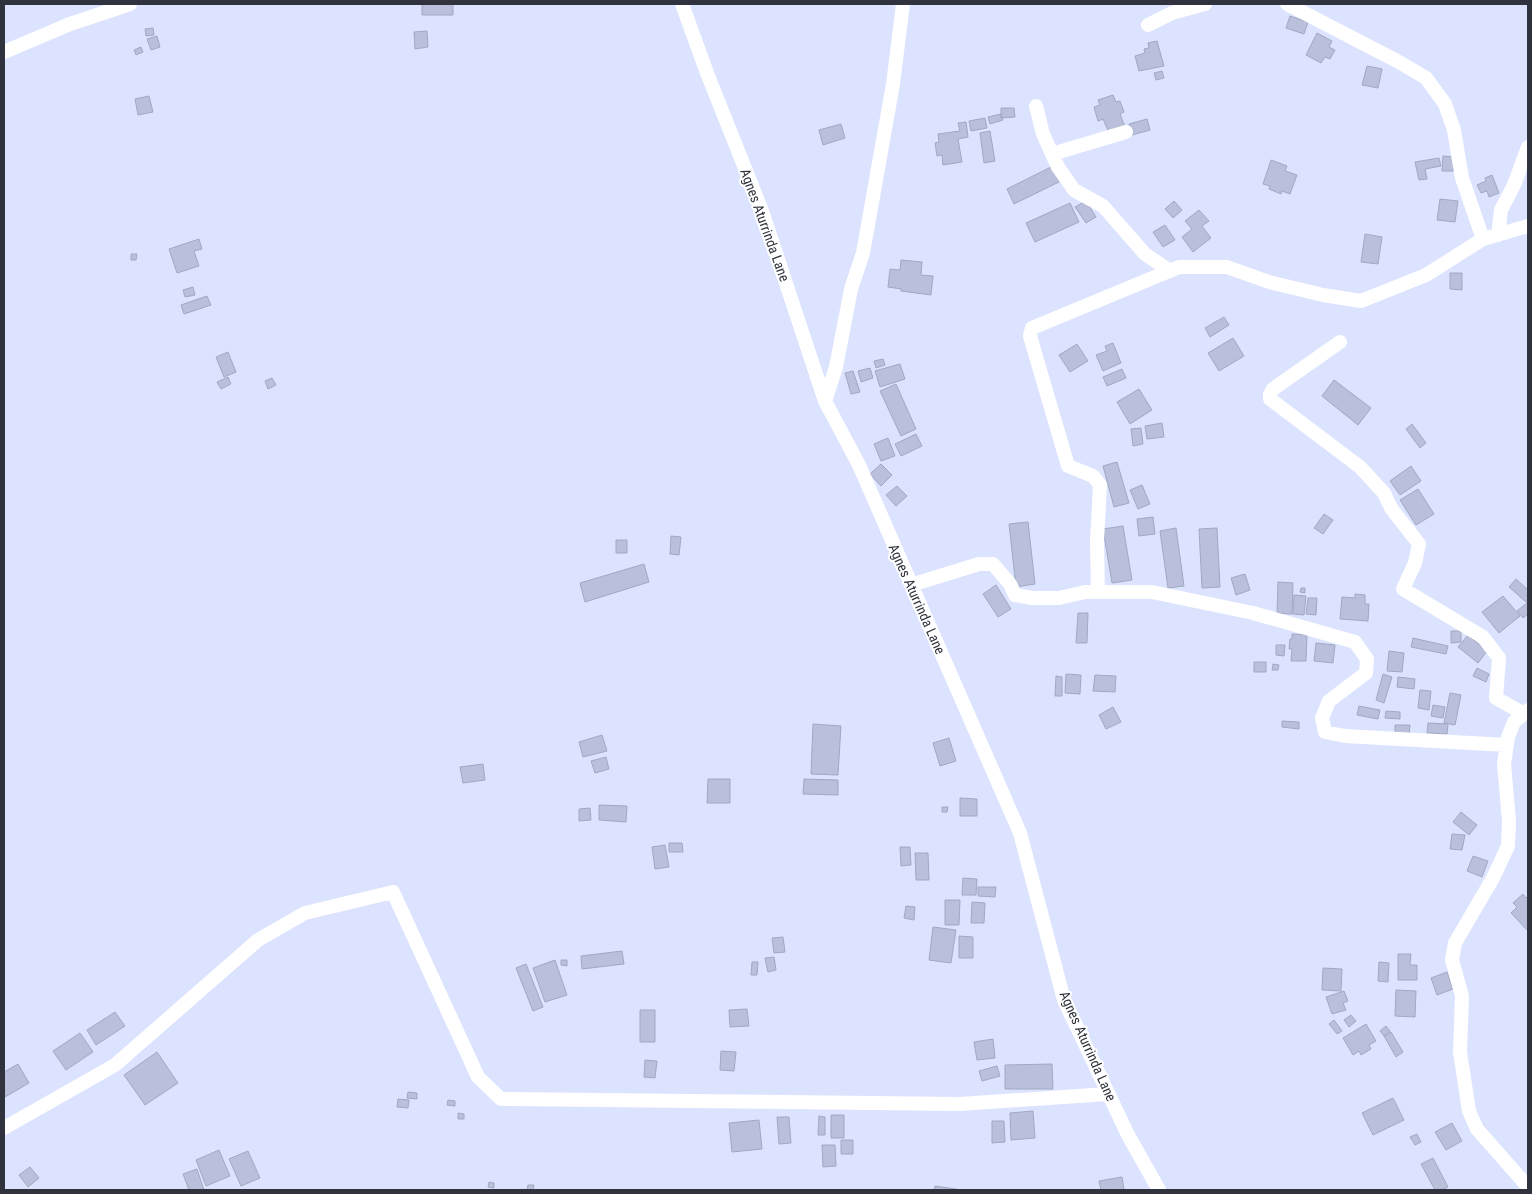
<svg xmlns="http://www.w3.org/2000/svg" width="1532" height="1194" font-family="'Roboto Condensed',sans-serif">
<style>
.building{fill:#bac0db;stroke:#a1a8c2}
.lines{fill:none;stroke-linecap:round;stroke-linejoin:round}
.minor{stroke:#fff;stroke-width:14}
.labels{text-anchor:middle;dominant-baseline:central;stroke-width:4;stroke-linejoin:round;paint-order:stroke}
.street-label{font-size:14px;fill:#30323d;stroke:#fff}
</style>
<rect width="100%" height="100%" fill="#dce3ff"/>
<!-- building -->
<path class="building" d="M 422,4 L 453,4 L 453,15 L 422,15 Z
M 1290,16 L 1308,22 L 1304,34 L 1286,28 Z
M 153,28 L 154,35 L 146,36 L 145,29 Z
M 427,31 L 428,47 L 415,49 L 414,32 Z
M 1317,33 L 1332,41 L 1329,47 L 1335,50 L 1330,59 L 1325,57 L 1321,63 L 1306,55 Z
M 157,36 L 160,47 L 151,50 L 147,39 Z
M 1157,41 L 1164,66 L 1139,71 L 1135,56 L 1145,53 L 1144,49 L 1149,48 L 1148,43 Z
M 141,47 L 143,52 L 136,55 L 134,50 Z
M 1367,66 L 1382,69 L 1378,88 L 1362,85 Z
M 1162,71 L 1164,78 L 1156,80 L 1154,73 Z
M 1113,95 L 1116,102 L 1120,101 L 1124,112 L 1120,114 L 1125,127 L 1109,133 L 1103,119 L 1098,121 L 1094,107 L 1100,105 L 1098,100 Z
M 149,96 L 153,112 L 138,115 L 135,99 Z
M 1001,108 L 1014,108 L 1015,117 L 1001,118 Z
M 1001,114 L 1003,120 L 990,124 L 988,117 Z
M 985,118 L 987,128 L 971,131 L 969,121 Z
M 1147,119 L 1150,130 L 1132,135 L 1129,124 Z
M 966,122 L 968,137 L 958,139 L 962,162 L 943,165 L 942,155 L 937,156 L 935,143 L 939,142 L 938,134 L 960,131 L 958,123 Z
M 841,124 L 845,138 L 823,145 L 819,130 Z
M 990,131 L 995,161 L 984,163 L 980,133 Z
M 1443,156 L 1454,157 L 1454,171 L 1442,171 Z
M 1439,158 L 1441,166 L 1425,169 L 1427,179 L 1419,180 L 1415,162 Z
M 1271,160 L 1287,166 L 1285,171 L 1297,175 L 1290,194 L 1282,191 L 1281,194 L 1269,189 L 1270,186 L 1263,184 Z
M 1053,166 L 1061,181 L 1014,204 L 1007,189 Z
M 1492,175 L 1499,193 L 1489,197 L 1487,191 L 1481,193 L 1477,185 L 1486,181 L 1485,178 Z
M 1440,199 L 1458,201 L 1455,222 L 1437,220 Z
M 1086,201 L 1096,217 L 1086,223 L 1075,207 Z
M 1174,201 L 1182,210 L 1173,218 L 1165,209 Z
M 1070,203 L 1079,222 L 1035,242 L 1026,223 Z
M 1199,210 L 1209,221 L 1202,226 L 1211,238 L 1193,252 L 1182,237 L 1192,229 L 1185,221 Z
M 1165,225 L 1175,240 L 1163,247 L 1153,232 Z
M 1365,234 L 1382,237 L 1378,264 L 1361,262 Z
M 199,239 L 202,249 L 194,251 L 199,266 L 177,273 L 169,249 Z
M 131,254 L 137,254 L 136,260 L 131,260 Z
M 901,260 L 922,262 L 921,275 L 933,276 L 931,295 L 901,291 L 901,289 L 888,287 L 890,269 L 900,270 Z
M 1450,273 L 1462,273 L 1462,290 L 1450,289 Z
M 193,287 L 195,295 L 185,297 L 183,290 Z
M 207,296 L 211,305 L 184,314 L 181,305 Z
M 1224,317 L 1229,325 L 1210,337 L 1205,328 Z
M 1233,338 L 1244,356 L 1219,371 L 1208,353 Z
M 1113,343 L 1121,363 L 1103,371 L 1096,355 L 1107,351 L 1105,346 Z
M 1077,344 L 1088,361 L 1070,372 L 1059,355 Z
M 228,352 L 236,372 L 224,377 L 216,357 Z
M 883,359 L 885,365 L 876,368 L 874,361 Z
M 900,364 L 905,379 L 880,387 L 875,371 Z
M 870,368 L 873,378 L 861,382 L 858,371 Z
M 1122,369 L 1126,378 L 1107,386 L 1103,377 Z
M 853,371 L 860,392 L 851,394 L 845,373 Z
M 228,377 L 231,384 L 221,389 L 217,382 Z
M 272,378 L 276,385 L 268,389 L 265,381 Z
M 1334,380 L 1371,408 L 1358,425 L 1322,396 Z
M 896,384 L 916,429 L 901,436 L 880,391 Z
M 1139,389 L 1152,410 L 1130,424 L 1117,402 Z
M 1162,423 L 1164,437 L 1147,439 L 1145,426 Z
M 1412,424 L 1426,443 L 1420,448 L 1406,429 Z
M 1141,428 L 1143,444 L 1133,446 L 1131,429 Z
M 916,434 L 922,446 L 901,456 L 895,444 Z
M 888,438 L 895,456 L 881,461 L 874,444 Z
M 1117,462 L 1129,503 L 1114,507 L 1103,466 Z
M 881,464 L 892,475 L 881,486 L 870,474 Z
M 1411,466 L 1421,481 L 1400,495 L 1390,481 Z
M 1142,485 L 1150,504 L 1138,509 L 1130,490 Z
M 897,486 L 907,496 L 896,506 L 886,495 Z
M 1418,489 L 1434,514 L 1416,525 L 1400,500 Z
M 1324,514 L 1333,520 L 1323,534 L 1314,528 Z
M 1153,517 L 1155,534 L 1139,536 L 1137,519 Z
M 1028,522 L 1035,584 L 1016,587 L 1009,524 Z
M 1123,526 L 1132,580 L 1112,583 L 1103,529 Z
M 1176,528 L 1184,586 L 1168,588 L 1160,531 Z
M 1217,528 L 1220,587 L 1202,588 L 1199,529 Z
M 671,536 L 681,537 L 679,555 L 670,554 Z
M 616,540 L 627,540 L 627,553 L 616,553 Z
M 644,564 L 649,582 L 585,602 L 580,583 Z
M 1245,574 L 1250,590 L 1236,595 L 1231,578 Z
M 1516,579 L 1528,590 L 1528,600 L 1526,602 L 1509,587 Z
M 1278,582 L 1293,583 L 1292,614 L 1277,613 Z
M 996,585 L 1011,609 L 998,617 L 983,594 Z
M 1301,588 L 1305,588 L 1305,593 L 1300,592 Z
M 1355,594 L 1365,595 L 1365,604 L 1369,604 L 1368,621 L 1340,619 L 1342,597 L 1355,598 Z
M 1294,595 L 1306,596 L 1304,615 L 1293,614 Z
M 1503,596 L 1520,616 L 1499,633 L 1482,612 Z
M 1308,598 L 1317,598 L 1316,615 L 1306,614 Z
M 1528,602 L 1528,614 L 1523,618 L 1517,611 Z
M 1078,613 L 1088,613 L 1087,643 L 1076,643 Z
M 1451,631 L 1461,631 L 1461,642 L 1451,643 Z
M 1292,634 L 1307,635 L 1306,661 L 1291,661 L 1292,649 L 1289,649 L 1290,639 L 1292,639 Z
M 1468,635 L 1487,651 L 1478,663 L 1458,647 Z
M 1413,638 L 1448,646 L 1446,654 L 1411,647 Z
M 1316,643 L 1335,645 L 1333,663 L 1314,661 Z
M 1276,645 L 1285,645 L 1284,656 L 1276,655 Z
M 1389,651 L 1404,653 L 1402,672 L 1387,671 Z
M 1254,662 L 1266,662 L 1266,672 L 1254,672 Z
M 1273,664 L 1279,665 L 1278,670 L 1272,670 Z
M 1477,668 L 1489,674 L 1486,682 L 1473,676 Z
M 1066,674 L 1081,675 L 1080,694 L 1065,693 Z
M 1383,674 L 1392,677 L 1384,703 L 1376,700 Z
M 1095,675 L 1116,676 L 1115,692 L 1093,691 Z
M 1056,676 L 1062,677 L 1062,696 L 1055,696 Z
M 1398,677 L 1415,679 L 1414,689 L 1397,687 Z
M 1420,690 L 1431,691 L 1429,710 L 1418,708 Z
M 1450,693 L 1461,695 L 1455,725 L 1444,723 Z
M 1433,705 L 1445,707 L 1443,718 L 1431,716 Z
M 1359,706 L 1380,710 L 1378,719 L 1357,715 Z
M 1113,707 L 1121,722 L 1106,729 L 1099,715 Z
M 1386,711 L 1400,712 L 1400,719 L 1385,718 Z
M 1282,721 L 1299,722 L 1299,729 L 1282,727 Z
M 1428,723 L 1448,724 L 1447,734 L 1427,733 Z
M 813,724 L 841,726 L 838,775 L 811,774 Z
M 1395,725 L 1410,725 L 1409,735 L 1395,734 Z
M 602,735 L 607,751 L 583,757 L 579,742 Z
M 949,738 L 956,761 L 940,766 L 933,743 Z
M 606,757 L 609,769 L 595,773 L 591,761 Z
M 483,764 L 485,780 L 463,783 L 460,767 Z
M 708,779 L 730,779 L 730,803 L 707,803 Z
M 804,779 L 838,780 L 838,795 L 803,794 Z
M 960,798 L 977,799 L 977,816 L 960,816 Z
M 599,805 L 627,806 L 626,822 L 599,820 Z
M 942,807 L 948,807 L 947,812 L 942,812 Z
M 590,808 L 591,820 L 579,821 L 579,809 Z
M 1461,812 L 1477,825 L 1469,835 L 1453,822 Z
M 1452,834 L 1465,835 L 1462,850 L 1450,849 Z
M 669,843 L 682,843 L 683,852 L 669,852 Z
M 665,845 L 669,867 L 655,869 L 652,847 Z
M 900,847 L 910,847 L 911,865 L 901,866 Z
M 915,853 L 928,853 L 929,880 L 916,880 Z
M 1473,856 L 1488,861 L 1482,877 L 1467,871 Z
M 963,878 L 977,879 L 976,895 L 962,895 Z
M 978,887 L 996,887 L 995,897 L 978,896 Z
M 1523,894 L 1526,898 L 1528,896 L 1528,931 L 1511,913 L 1517,907 L 1513,903 Z
M 945,900 L 960,900 L 959,925 L 945,925 Z
M 972,902 L 985,903 L 984,923 L 971,923 Z
M 906,906 L 915,907 L 914,920 L 904,918 Z
M 933,927 L 956,930 L 951,963 L 929,960 Z
M 959,936 L 973,937 L 973,958 L 959,958 Z
M 783,937 L 785,952 L 774,953 L 772,938 Z
M 622,951 L 624,964 L 582,969 L 581,956 Z
M 1398,954 L 1411,954 L 1410,965 L 1417,965 L 1417,980 L 1398,980 Z
M 774,957 L 776,970 L 768,972 L 765,958 Z
M 555,960 L 567,995 L 545,1002 L 533,968 Z
M 561,960 L 567,960 L 567,966 L 561,965 Z
M 752,962 L 758,962 L 757,975 L 751,975 Z
M 1379,962 L 1389,963 L 1388,982 L 1378,981 Z
M 526,964 L 543,1007 L 533,1011 L 516,968 Z
M 1323,968 L 1342,969 L 1341,991 L 1322,990 Z
M 1447,972 L 1453,989 L 1437,995 L 1431,978 Z
M 1396,990 L 1416,991 L 1415,1017 L 1395,1016 Z
M 1344,991 L 1348,1001 L 1343,1003 L 1346,1010 L 1332,1014 L 1326,997 Z
M 747,1009 L 749,1026 L 730,1027 L 729,1010 Z
M 640,1010 L 655,1010 L 655,1042 L 640,1042 Z
M 115,1012 L 125,1026 L 96,1045 L 87,1030 Z
M 1351,1015 L 1356,1021 L 1349,1027 L 1344,1020 Z
M 1334,1020 L 1342,1031 L 1337,1034 L 1329,1024 Z
M 1366,1024 L 1376,1041 L 1369,1045 L 1371,1049 L 1361,1055 L 1359,1051 L 1353,1055 L 1343,1038 Z
M 1386,1026 L 1390,1031 L 1384,1036 L 1380,1031 Z
M 1391,1032 L 1403,1052 L 1396,1057 L 1384,1036 Z
M 80,1033 L 93,1052 L 66,1070 L 53,1051 Z
M 993,1039 L 995,1058 L 977,1060 L 974,1042 Z
M 721,1051 L 736,1052 L 734,1071 L 720,1070 Z
M 157,1052 L 178,1083 L 145,1105 L 124,1075 Z
M 645,1060 L 657,1061 L 655,1078 L 644,1077 Z
M 18,1064 L 29,1083 L 5,1097 L 4,1072 Z
M 1052,1064 L 1053,1089 L 1005,1089 L 1005,1065 Z
M 997,1066 L 1000,1076 L 982,1081 L 979,1071 Z
M 408,1092 L 417,1093 L 417,1099 L 407,1098 Z
M 1393,1098 L 1404,1120 L 1373,1135 L 1362,1113 Z
M 398,1099 L 409,1100 L 408,1108 L 397,1107 Z
M 448,1100 L 455,1101 L 455,1106 L 447,1105 Z
M 1033,1111 L 1035,1138 L 1011,1140 L 1010,1113 Z
M 458,1113 L 464,1114 L 464,1119 L 458,1119 Z
M 831,1115 L 844,1115 L 844,1138 L 831,1138 Z
M 819,1116 L 825,1117 L 825,1135 L 818,1135 Z
M 777,1117 L 789,1117 L 791,1143 L 779,1144 Z
M 759,1120 L 762,1149 L 732,1152 L 729,1123 Z
M 992,1121 L 1004,1121 L 1005,1142 L 992,1143 Z
M 1452,1123 L 1462,1141 L 1446,1150 L 1435,1132 Z
M 1417,1134 L 1421,1142 L 1415,1145 L 1410,1137 Z
M 841,1140 L 853,1140 L 853,1154 L 841,1154 Z
M 822,1145 L 835,1145 L 836,1166 L 823,1167 Z
M 219,1150 L 230,1176 L 206,1186 L 196,1160 Z
M 248,1151 L 260,1178 L 241,1186 L 229,1159 Z
M 1433,1158 L 1448,1187 L 1441,1190 L 1435,1190 L 1421,1164 Z
M 30,1167 L 39,1178 L 28,1187 L 19,1175 Z
M 197,1169 L 204,1190 L 189,1190 L 183,1174 Z
M 1122,1177 L 1124,1190 L 1101,1190 L 1099,1181 Z
M 489,1182 L 494,1183 L 494,1188 L 488,1187 Z
M 528,1185 L 534,1185 L 533,1190 L 527,1190 Z
M 935,1186 L 962,1190 L 934,1190 Z"/>
<g class="lines">
<!-- minor -->
<path class="minor" d="M 682,4 L 707,73 L 762,211 L 825,401 L 859,465 L 1020,833 L 1064,1000 L 1128,1135 L 1159,1190
M 1287,4 L 1399,62 L 1426,78 L 1445,104 L 1454,130 L 1462,178 L 1483,239
M 1148,25 L 1172,13 L 1205,4
M 4,52 L 70,24 L 130,4
M 1036,106 L 1043,134 L 1052,154 L 1058,167 L 1074,190 L 1103,206 L 1145,254 L 1170,271
M 1052,154 L 1126,132
M 1498,235 L 1501,210 L 1514,185 L 1528,147
M 1340,342 L 1273,389 L 1270,394 L 1270,399 L 1360,467 L 1384,493 L 1391,508 L 1419,544 L 1415,563 L 1403,589 L 1483,637 L 1499,658 L 1496,698 L 1524,714
M 825,401 L 836,367 L 851,289 L 863,253 L 893,84 L 903,4
M 911,585 L 979,564 L 993,564 L 1010,584 L 1015,595 L 1032,598 L 1059,598 L 1085,592 L 1152,592 L 1253,613 L 1355,642 L 1367,659 L 1366,673 L 1329,701 L 1322,718 L 1325,732 L 1345,736 L 1507,745
M 1098,592 L 1097,541 L 1100,485 L 1093,476 L 1068,466 L 1030,336 L 1032,328 L 1179,267 L 1227,267 L 1269,282 L 1323,295 L 1361,301 L 1426,275 L 1483,239 L 1528,226
M 1528,710 L 1514,722 L 1508,737 L 1504,764 L 1509,821 L 1508,846 L 1493,878 L 1455,943 L 1452,960 L 1462,996 L 1460,1052 L 1469,1111 L 1477,1129 L 1528,1187
M 4,1128 L 115,1065 L 258,940 L 305,913 L 393,892 L 478,1077 L 501,1099 L 960,1104 L 1108,1094"/>
</g>
<g class="labels">
<!-- street labels -->
<g class="street-label">
<text transform="translate(765 225) rotate(70)">Agnes Aturrinda Lane</text>
<text transform="translate(917 599) rotate(66)">Agnes Aturrinda Lane</text>
<text transform="translate(1088 1046) rotate(66)">Agnes Aturrinda Lane</text>
</g>
</g>
<!-- border -->
<rect width="1532" height="1194" fill="none" stroke="#30323d" stroke-width="10"/>
</svg>
